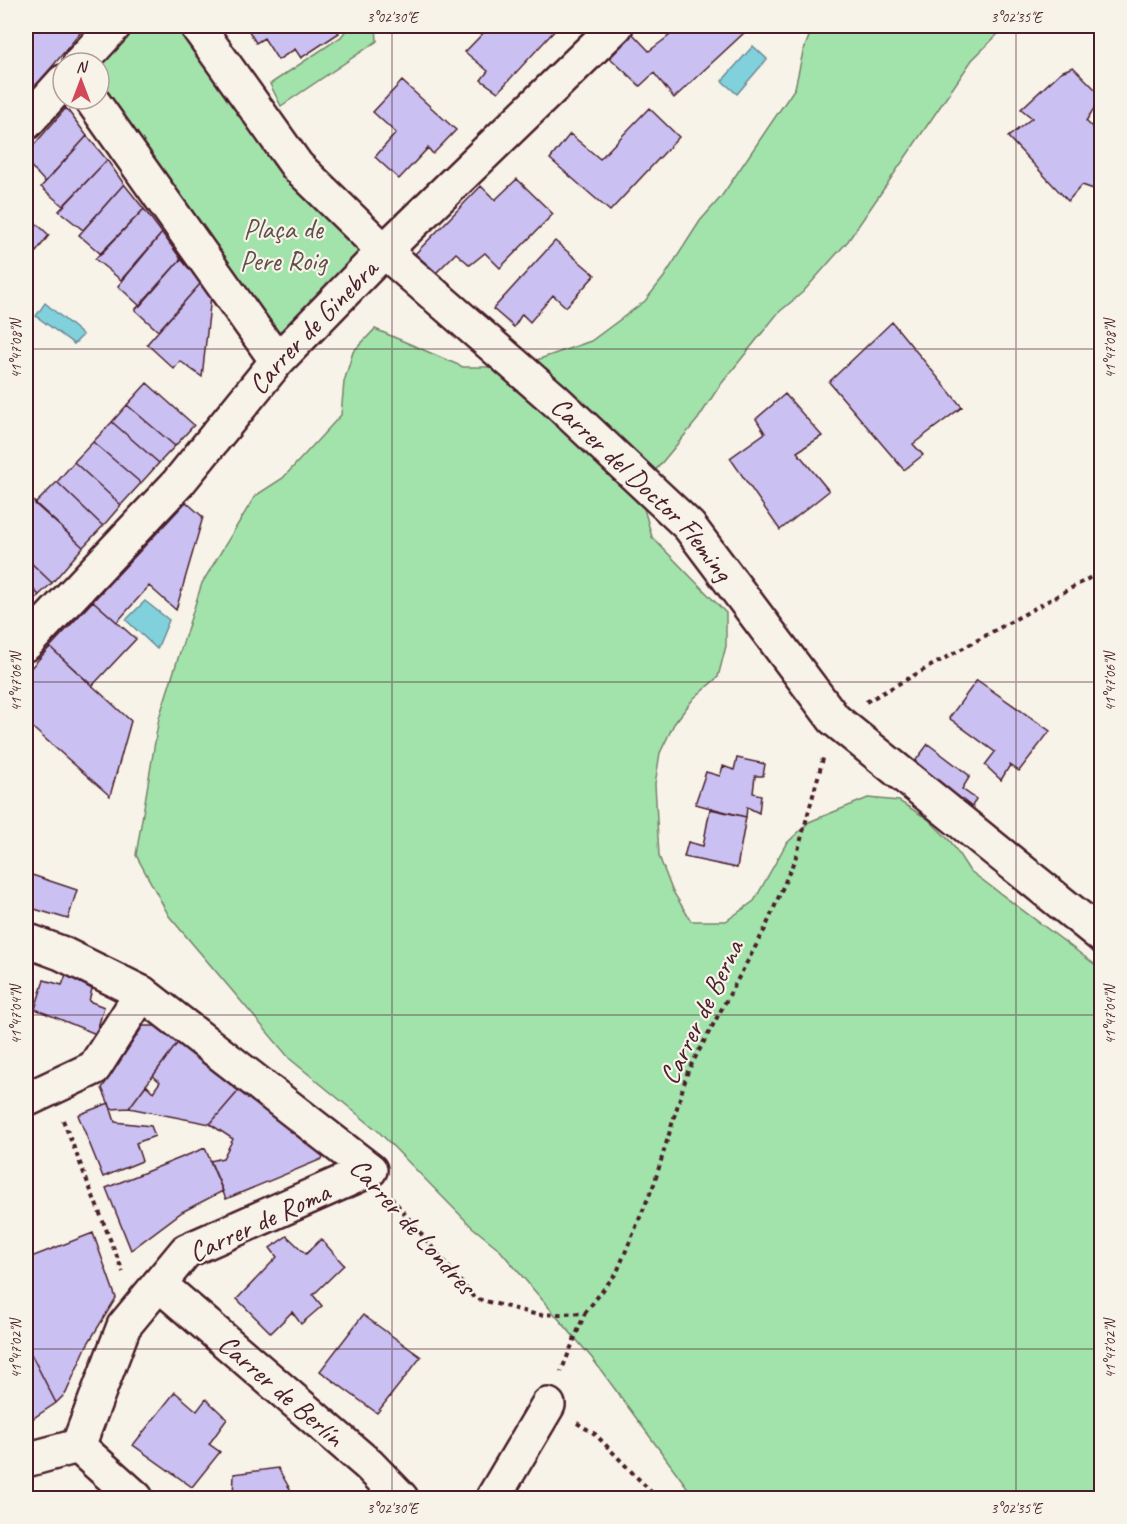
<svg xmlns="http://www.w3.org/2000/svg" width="1127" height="1524" font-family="Caveat,sans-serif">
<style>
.green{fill:#a2e3ab;stroke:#76816b;stroke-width:1.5}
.water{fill:#81d1dc;stroke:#6b8a95;stroke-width:1.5}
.building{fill:#cac0f2;stroke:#4a1f2b;stroke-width:1.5}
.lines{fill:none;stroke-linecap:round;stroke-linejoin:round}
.street-casing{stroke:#4a1f2b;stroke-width:38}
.path{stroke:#4a1f2b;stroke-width:4;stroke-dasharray:4.5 4.5;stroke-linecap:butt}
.street{stroke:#f7f3e8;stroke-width:33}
.ticks{fill:none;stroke:#4a1f2b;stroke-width:1.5;stroke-opacity:0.45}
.labels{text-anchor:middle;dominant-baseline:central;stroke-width:4.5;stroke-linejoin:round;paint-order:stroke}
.park-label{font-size:28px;fill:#60504b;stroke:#f7f3e8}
.street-label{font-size:28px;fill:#4a1f2b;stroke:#f7f3e8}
.neatline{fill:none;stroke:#4a1f2b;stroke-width:2}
.ticks-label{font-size:15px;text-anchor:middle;fill:#4a1f2b}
</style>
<rect width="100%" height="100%" fill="#f7f3e8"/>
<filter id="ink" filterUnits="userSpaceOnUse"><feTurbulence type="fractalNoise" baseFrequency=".0167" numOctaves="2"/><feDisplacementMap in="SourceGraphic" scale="12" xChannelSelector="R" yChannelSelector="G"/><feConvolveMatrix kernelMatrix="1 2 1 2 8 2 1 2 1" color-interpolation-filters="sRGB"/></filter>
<g filter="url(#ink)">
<!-- green -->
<path class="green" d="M 114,26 L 193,26 L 384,251 L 277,361 L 99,99 L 99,63 Z
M 349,26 L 376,26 L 377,41 L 281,106 L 270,84 L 341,37 Z
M 813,26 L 1006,26 L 972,60 L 848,241 L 803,292 L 778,313 L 718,388 L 698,419 L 655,471 L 643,505 L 652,537 L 726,613 L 726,646 L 718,677 L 694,698 L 674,724 L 660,753 L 655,784 L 659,856 L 672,890 L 691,921 L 726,921 L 754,901 L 786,844 L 809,822 L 868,798 L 899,801 L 928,819 L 951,842 L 969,870 L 1101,969 L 1101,1498 L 695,1498 L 592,1358 L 498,1248 L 472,1227 L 378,1131 L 290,1059 L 169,916 L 136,855 L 159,718 L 202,583 L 255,496 L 283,478 L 341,415 L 344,382 L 353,352 L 375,329 L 463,367 L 498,367 L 531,362 L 591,341 L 645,301 L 664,277 L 700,221 L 721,197 L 795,88 L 803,52 Z"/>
<!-- water -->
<path class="water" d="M 753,46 L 767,59 L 737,94 L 722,81 Z
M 45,303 L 83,335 L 74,344 L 36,316 Z
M 145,601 L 169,620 L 157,649 L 126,620 Z"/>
<!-- building -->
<path class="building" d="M 26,26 L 86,26 L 26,98 Z
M 246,26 L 334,26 L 339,33 L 301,58 L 295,49 L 278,60 L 264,38 L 256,43 Z
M 490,26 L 556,26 L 558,27 L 498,92 L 481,80 L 488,71 L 465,52 Z
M 660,26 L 738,26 L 745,32 L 674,98 L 654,73 L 640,86 L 610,58 L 632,33 L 649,51 L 669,36 Z
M 1073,67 L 1102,96 L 1086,121 L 1102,137 L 1102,192 L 1082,185 L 1068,201 L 1008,137 L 1032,118 L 1021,109 L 1061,72 Z
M 402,81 L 456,130 L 433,154 L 428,148 L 399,179 L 375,157 L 396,133 L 373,112 Z
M 66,108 L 87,136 L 45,182 L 26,161 L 26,154 Z
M 649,108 L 679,137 L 610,211 L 550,159 L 570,134 L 600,159 Z
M 87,136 L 107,160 L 63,206 L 41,187 Z
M 107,160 L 124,184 L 83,230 L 59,211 Z
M 517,179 L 553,214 L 500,268 L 485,253 L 470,265 L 456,253 L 436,273 L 415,254 L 481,186 L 495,200 Z
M 124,184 L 144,209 L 101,254 L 79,235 Z
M 144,209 L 162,233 L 121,280 L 95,259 Z
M 26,214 L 49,235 L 26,265 Z
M 162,233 L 181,259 L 140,306 L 118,286 Z
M 555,241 L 595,275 L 566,307 L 553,295 L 530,322 L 522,314 L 514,327 L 493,309 Z
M 181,259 L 201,283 L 158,331 L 135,310 Z
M 201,283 L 211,296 L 202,377 L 180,361 L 174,369 L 147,344 Z
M 892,322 L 962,407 L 913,444 L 923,455 L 904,470 L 829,382 Z
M 147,383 L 194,425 L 175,446 L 127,405 Z
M 785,394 L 822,436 L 797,452 L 829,491 L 780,530 L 730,458 L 765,433 L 756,419 Z
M 127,405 L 175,446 L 159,463 L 112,422 Z
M 112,422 L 159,463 L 141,483 L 93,442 Z
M 93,442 L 141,483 L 121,505 L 74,462 Z
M 74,462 L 121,505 L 103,526 L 57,482 Z
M 57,482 L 103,526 L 83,547 L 35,504 Z
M 31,499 L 83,547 L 52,583 L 26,558 L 26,505 Z
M 186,502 L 203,517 L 176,610 L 149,586 L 117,622 L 93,601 Z
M 26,558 L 52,583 L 39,595 L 26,582 Z
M 26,582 L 39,595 L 26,611 Z
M 93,601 L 136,639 L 92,686 L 50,647 Z
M 50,647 L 131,721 L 110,796 L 26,722 L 26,673 Z
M 977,680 L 1050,731 L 1019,771 L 1010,765 L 1001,780 L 985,765 L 995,752 L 949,718 Z
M 928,744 L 970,776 L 962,789 L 976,799 L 970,810 L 913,764 Z
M 737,758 L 765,764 L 763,776 L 755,776 L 753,793 L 761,795 L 759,813 L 747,807 L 746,817 L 695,804 L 706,772 L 720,776 L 723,766 L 734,770 Z
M 710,809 L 746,817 L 737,868 L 684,857 L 688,842 L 703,846 Z
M 26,873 L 77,890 L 68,919 L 31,908 L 29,921 L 26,920 Z
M 66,975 L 92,989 L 89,1001 L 104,1007 L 96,1034 L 35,1009 L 44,980 L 62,985 Z
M 143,1026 L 159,1026 L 179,1041 L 129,1108 L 111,1109 L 102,1088 Z
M 179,1041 L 241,1088 L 210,1124 L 129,1108 L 146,1085 L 153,1092 L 160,1082 L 153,1076 Z
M 241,1088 L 324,1154 L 322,1159 L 226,1199 L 210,1161 L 223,1158 L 233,1139 L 210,1124 Z
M 109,1103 L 115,1122 L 151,1126 L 155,1136 L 136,1143 L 142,1161 L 103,1177 L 78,1115 Z
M 205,1148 L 223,1191 L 182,1212 L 131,1250 L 106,1188 Z
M 93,1233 L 116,1298 L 87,1345 L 66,1393 L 56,1403 L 26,1344 L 26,1259 Z
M 287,1236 L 306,1254 L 321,1239 L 344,1265 L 313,1295 L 322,1306 L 301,1324 L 292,1312 L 271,1333 L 237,1299 L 277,1257 L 270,1248 Z
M 363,1315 L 421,1357 L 377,1413 L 320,1371 Z
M 26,1344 L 56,1403 L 26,1423 Z
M 175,1392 L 197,1411 L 206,1399 L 227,1419 L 209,1444 L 220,1452 L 192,1487 L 133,1445 Z
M 278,1468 L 295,1498 L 233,1498 L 234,1474 Z"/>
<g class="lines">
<!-- street casing -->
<g class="street-casing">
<g id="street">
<path id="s1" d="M 197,26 L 297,166 L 384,251 L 555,400 L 689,526 L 834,719 L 1102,936"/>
<path d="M 80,63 L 114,26"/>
<path d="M 91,99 L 277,361"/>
<path d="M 26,123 L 63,82"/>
<path id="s2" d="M 26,644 L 178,483 L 277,361 L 384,251 L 616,26"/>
<path d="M 26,940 L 61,953 L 142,993 L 370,1170 L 186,1251 L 124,1326 L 78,1446"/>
<path d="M 26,1100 L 94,1068 L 142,993"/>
<path id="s3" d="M 159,1284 L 369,1465 L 401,1498"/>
<path d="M 78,1446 L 136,1498"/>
<path d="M 26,1460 L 78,1446"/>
<path d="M 493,1498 L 548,1405"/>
</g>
</g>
<!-- path -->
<path class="path" d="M 866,702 L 1102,571
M 63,1120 L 123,1272
M 391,1197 L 474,1298 L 538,1315 L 585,1313 L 561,1372
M 585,1313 L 617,1272 L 654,1184 L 688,1071 L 765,929 L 797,854 L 824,755
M 577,1423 L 595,1434 L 657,1498"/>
<!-- street -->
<use href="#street" class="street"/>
</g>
</g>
<!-- ticks -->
<path class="ticks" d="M 392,26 L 392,1498M 1016,26 L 1016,1498M 26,349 L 1102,349M 26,682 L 1102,682M 26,1015 L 1102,1015M 26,1349 L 1102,1349"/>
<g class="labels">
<!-- park labels -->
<g class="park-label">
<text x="283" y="228">Plaça de<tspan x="283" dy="32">Pere Roig</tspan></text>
</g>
<!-- street labels -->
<g class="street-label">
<text stroke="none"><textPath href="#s2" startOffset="428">Carrer de Ginebra</textPath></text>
<text stroke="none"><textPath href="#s1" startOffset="645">Carrer del Doctor Fleming</textPath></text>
<text transform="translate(701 1012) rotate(-64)">Carrer de Berna</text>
<text transform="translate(259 1222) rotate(-25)">Carrer de Roma</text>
<text transform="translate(413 1226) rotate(48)">Carrer de Londres</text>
<text stroke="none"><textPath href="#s3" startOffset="162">Carrer de Berlín</textPath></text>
</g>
</g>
<!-- margin -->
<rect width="1127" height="1524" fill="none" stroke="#f7f3e8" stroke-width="66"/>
<!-- north arrow -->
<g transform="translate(81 81)"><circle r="28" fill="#f7f3e8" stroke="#b29e9c" stroke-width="1.5"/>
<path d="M0-4.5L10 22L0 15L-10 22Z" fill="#d1495b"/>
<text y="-9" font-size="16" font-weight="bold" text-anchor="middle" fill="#4a1f2b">N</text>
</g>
<rect x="33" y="33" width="1061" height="1458" class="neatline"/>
<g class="ticks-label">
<text x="392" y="22">3°02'30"E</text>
<text x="1016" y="22">3°02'35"E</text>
<text transform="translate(16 349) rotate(-90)" y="5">41°47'08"N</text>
<text transform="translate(1110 349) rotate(-90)" y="5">41°47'08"N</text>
<text transform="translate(16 682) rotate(-90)" y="5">41°47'06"N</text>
<text transform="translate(1110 682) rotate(-90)" y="5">41°47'06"N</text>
<text transform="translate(16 1015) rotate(-90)" y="5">41°47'04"N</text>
<text transform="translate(1110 1015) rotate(-90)" y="5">41°47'04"N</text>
<text transform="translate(16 1349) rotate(-90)" y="5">41°47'02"N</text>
<text transform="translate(1110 1349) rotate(-90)" y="5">41°47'02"N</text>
<text x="392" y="1513">3°02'30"E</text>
<text x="1016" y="1513">3°02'35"E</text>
</g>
</svg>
